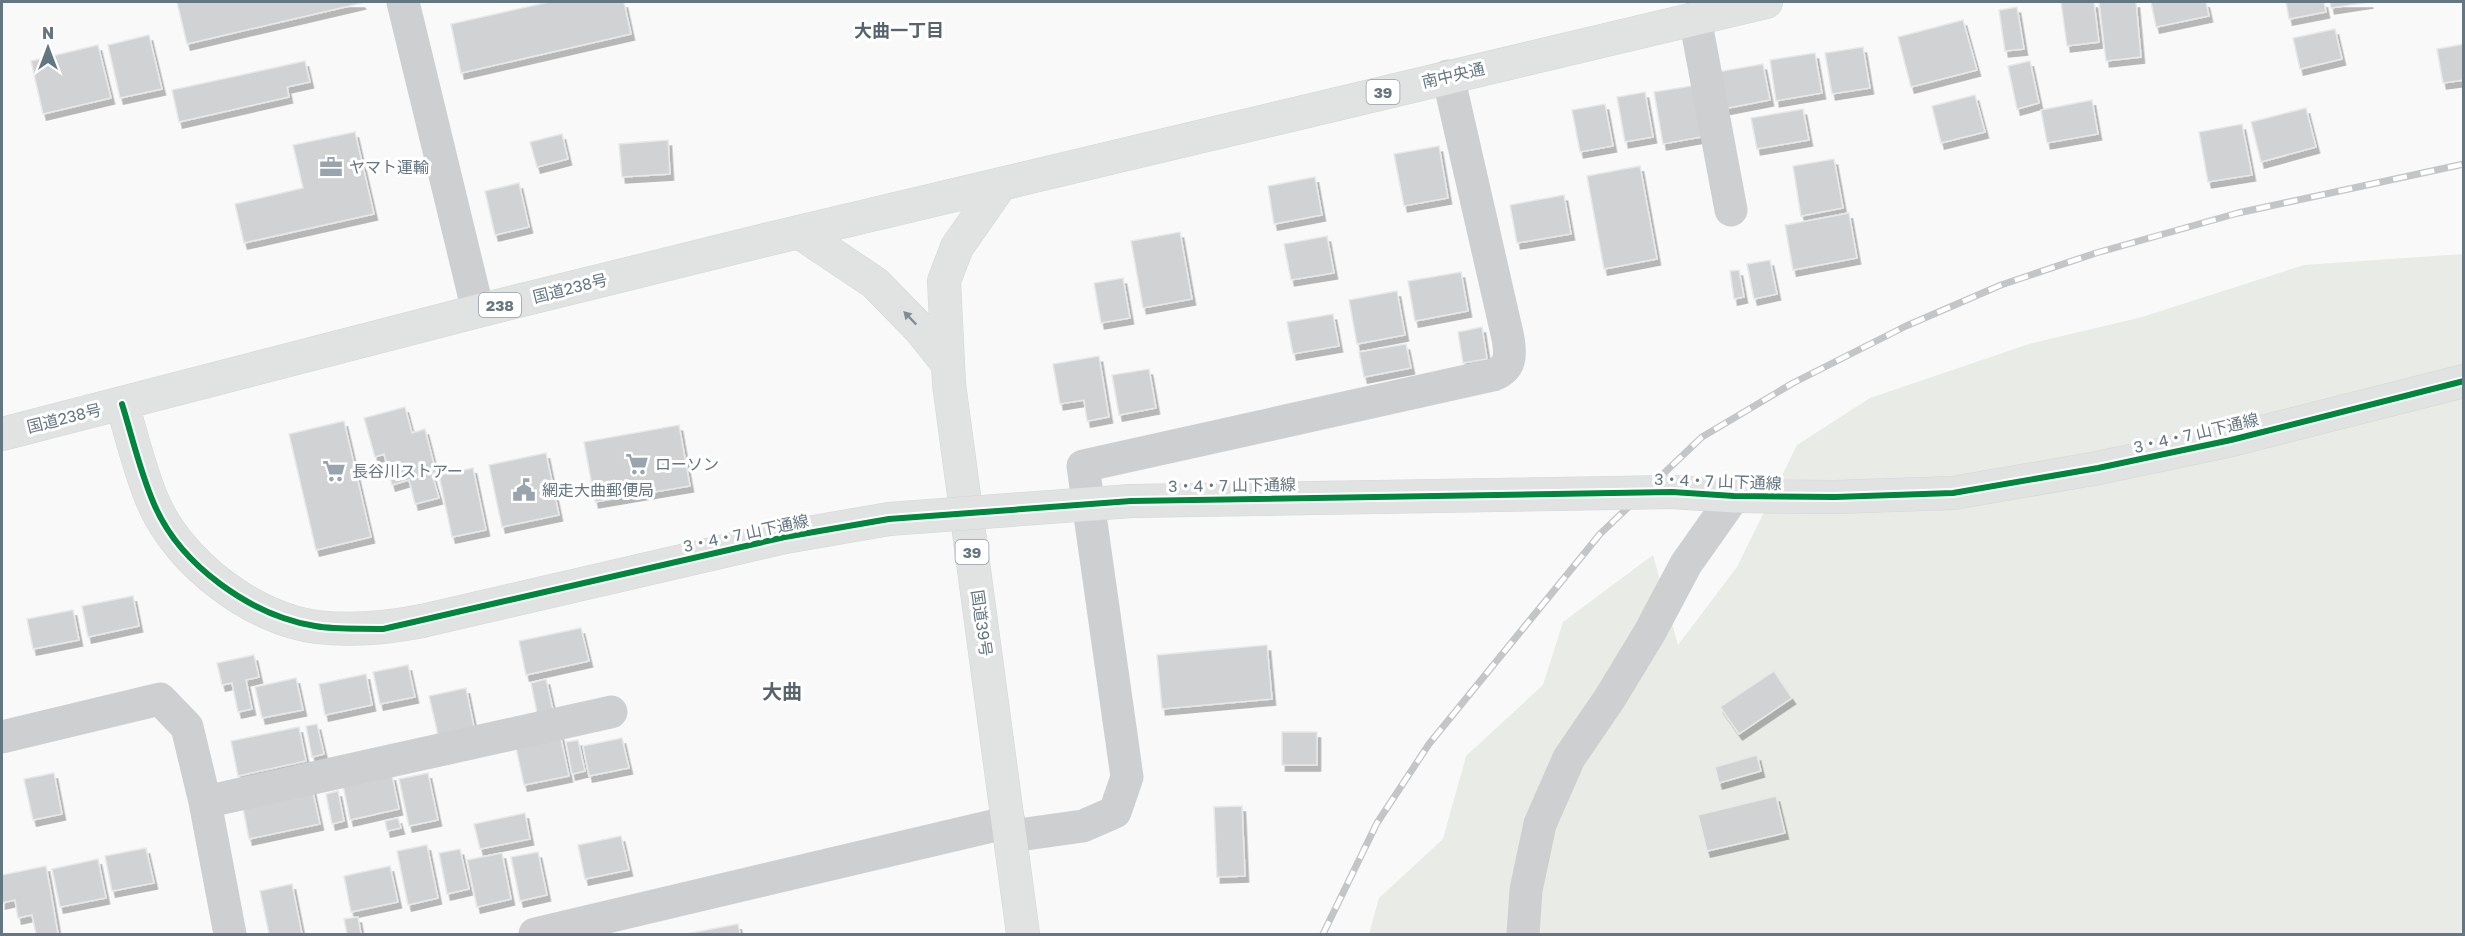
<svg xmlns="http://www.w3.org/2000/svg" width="2465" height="936" font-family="'Golos Text','Noto Sans JP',sans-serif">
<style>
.green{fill:#e8ebe6}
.building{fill:#d0d2d3;stroke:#e8e8e8;stroke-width:1.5;filter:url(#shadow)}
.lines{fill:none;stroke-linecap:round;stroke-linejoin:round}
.secondary-casing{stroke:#d5d6d7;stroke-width:34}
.highway-casing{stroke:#d5d6d6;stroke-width:34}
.street{stroke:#cecfd0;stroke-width:33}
.secondary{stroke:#e1e2e2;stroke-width:33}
.highway{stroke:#e1e2e2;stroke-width:33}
.rail-casing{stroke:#c3c5c6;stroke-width:7}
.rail{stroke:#fff;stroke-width:4.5;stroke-dasharray:14;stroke-linecap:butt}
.secondary-bridge-casing{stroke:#d5d6d7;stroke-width:34;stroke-linecap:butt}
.secondary-bridge{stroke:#e1e2e2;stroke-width:33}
.cycleway-casing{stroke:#fff;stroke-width:10}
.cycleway{stroke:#00873e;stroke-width:6}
.oneway{fill:#7e8c96}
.labels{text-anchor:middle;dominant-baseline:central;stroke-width:6;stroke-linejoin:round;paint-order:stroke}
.shield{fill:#fff;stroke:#939fa8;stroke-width:1.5}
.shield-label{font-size:15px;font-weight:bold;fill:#657683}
.street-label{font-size:16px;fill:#657683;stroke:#fff}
.poi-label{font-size:16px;fill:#657683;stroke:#fff;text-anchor:start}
.neighbourhood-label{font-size:18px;font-weight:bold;fill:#57646e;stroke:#fff}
.quarter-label{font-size:20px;font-weight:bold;fill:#57646e;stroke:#fff}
</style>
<defs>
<filter id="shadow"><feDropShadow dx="3.5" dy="6" stdDeviation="0" flood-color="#0004"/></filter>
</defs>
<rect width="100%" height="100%" fill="#f9f9f9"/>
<!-- green -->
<path class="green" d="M 2463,254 L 2463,934 L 1369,934 L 1379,898 L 1443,839 L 1466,756 L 1543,685 L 1563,622 L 1653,555 L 1678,645 L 1737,567 L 1797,445 L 1870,398 L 2029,344 L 2142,317 L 2304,265 Z"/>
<!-- building -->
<path class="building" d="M 177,2 L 361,2 L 362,3 L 187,44 Z
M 549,2 L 624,2 L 631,34 L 461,73 L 451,24 Z
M 2061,2 L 2094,2 L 2099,42 L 2067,46 Z
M 2099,2 L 2136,2 L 2141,57 L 2106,61 Z
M 2151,2 L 2206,2 L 2209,16 L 2156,27 Z
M 2286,2 L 2324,2 L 2326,12 L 2289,19 Z
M 2330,2 L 2370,2 L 2331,8 Z
M 2017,7 L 2024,49 L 2005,51 L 1999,10 Z
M 1963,20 L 1977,70 L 1911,87 L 1898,37 Z
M 2335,29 L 2342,59 L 2300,69 L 2293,38 Z
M 149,35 L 162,89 L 120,98 L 108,45 Z
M 2464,44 L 2464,80 L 2443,83 L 2437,49 Z
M 98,45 L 111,98 L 43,114 L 31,61 Z
M 1863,47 L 1870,88 L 1832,94 L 1825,53 Z
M 1815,53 L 1822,93 L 1776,101 L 1770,60 Z
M 305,61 L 310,82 L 287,87 L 289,97 L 179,122 L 172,90 Z
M 2030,61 L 2039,103 L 2017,109 L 2008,66 Z
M 1763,64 L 1770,100 L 1723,109 L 1717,72 Z
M 1697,85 L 1707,136 L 1663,144 L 1654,92 Z
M 1645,92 L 1653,137 L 1625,142 L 1617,97 Z
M 1975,95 L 1985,132 L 1941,143 L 1932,106 Z
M 2092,100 L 2098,134 L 2047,143 L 2041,110 Z
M 1605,104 L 1613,146 L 1580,152 L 1572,110 Z
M 2306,108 L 2316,147 L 2261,162 L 2251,122 Z
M 1803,109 L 1809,140 L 1757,149 L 1751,118 Z
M 2242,124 L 2252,175 L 2208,182 L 2199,132 Z
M 355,132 L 374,214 L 244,243 L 235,204 L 303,188 L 293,145 Z
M 562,134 L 568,159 L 537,167 L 530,142 Z
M 668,140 L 670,174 L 622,177 L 619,144 Z
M 1439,146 L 1448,198 L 1404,206 L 1394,154 Z
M 1834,159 L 1843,208 L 1801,216 L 1793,166 Z
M 1640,166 L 1657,259 L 1604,269 L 1587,176 Z
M 1315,177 L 1322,215 L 1274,224 L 1268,186 Z
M 519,183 L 529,227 L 495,235 L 485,191 Z
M 1564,195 L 1571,234 L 1517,243 L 1510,205 Z
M 1849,213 L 1857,258 L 1793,270 L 1785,225 Z
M 1180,232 L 1192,299 L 1143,308 L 1131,241 Z
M 1327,236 L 1334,273 L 1291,280 L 1284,244 Z
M 1770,260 L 1777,294 L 1754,299 L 1747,264 Z
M 1739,270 L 1744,297 L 1734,299 L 1730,271 Z
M 1461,272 L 1468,311 L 1415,321 L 1408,281 Z
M 1123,278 L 1130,318 L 1101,323 L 1094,283 Z
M 1397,291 L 1405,335 L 1357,344 L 1349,300 Z
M 1333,314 L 1339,346 L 1293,354 L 1287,322 Z
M 1482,327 L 1487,359 L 1463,363 L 1458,332 Z
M 1406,344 L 1411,368 L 1364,377 L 1359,352 Z
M 1099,356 L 1109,417 L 1087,421 L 1084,400 L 1060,404 L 1053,364 Z
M 1149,369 L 1156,408 L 1119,415 L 1112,375 Z
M 405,407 L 412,433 L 425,429 L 436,472 L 432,474 L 439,498 L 415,504 L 409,480 L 392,485 L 384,454 L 375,457 L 364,418 Z
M 344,421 L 371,537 L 316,550 L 289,434 Z
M 679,425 L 690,486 L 595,502 L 584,442 Z
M 546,453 L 559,515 L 502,527 L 489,465 Z
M 473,468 L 486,530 L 452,537 L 439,475 Z
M 133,596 L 139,626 L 88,637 L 82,606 Z
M 73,610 L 79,640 L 33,649 L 27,619 Z
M 581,628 L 589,661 L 526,675 L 519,641 Z
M 1267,645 L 1272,699 L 1162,709 L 1157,655 Z
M 254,655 L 259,677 L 246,680 L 252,709 L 238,712 L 232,683 L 222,685 L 217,663 Z
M 408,665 L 415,697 L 380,704 L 373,672 Z
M 1774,671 L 1792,698 L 1739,734 L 1720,707 Z
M 366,674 L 372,705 L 325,715 L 319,684 Z
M 296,678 L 303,710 L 262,718 L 255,687 Z
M 546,679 L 553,710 L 537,713 L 531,683 Z
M 466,688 L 474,727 L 438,735 L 429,696 Z
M 317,724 L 324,754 L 312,757 L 306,726 Z
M 299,727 L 306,761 L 238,776 L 231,741 Z
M 1282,732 L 1317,732 L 1317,765 L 1282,765 Z
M 560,734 L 569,776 L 524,785 L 515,743 Z
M 622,738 L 629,768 L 589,776 L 583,746 Z
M 578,740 L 585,771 L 572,774 L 566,742 Z
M 1757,755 L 1761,771 L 1719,783 L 1715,767 Z
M 54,773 L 62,814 L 33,820 L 24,779 Z
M 428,773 L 438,820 L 409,826 L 399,779 Z
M 392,775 L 399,809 L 350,820 L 343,785 Z
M 312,788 L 320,824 L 249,839 L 242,803 Z
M 338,791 L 344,821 L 332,824 L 326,794 Z
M 1776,796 L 1785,833 L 1707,851 L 1698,815 Z
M 1242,806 L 1245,876 L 1217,877 L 1214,807 Z
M 525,813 L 530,839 L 480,849 L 474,824 Z
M 398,818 L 401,828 L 387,831 L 385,821 Z
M 621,836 L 629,870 L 585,879 L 578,845 Z
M 427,845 L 438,898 L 408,905 L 397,851 Z
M 146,848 L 154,883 L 112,891 L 105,856 Z
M 460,849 L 469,889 L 447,894 L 439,853 Z
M 538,852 L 547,895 L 520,901 L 511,857 Z
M 502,853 L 511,899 L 477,907 L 467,860 Z
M 98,859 L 106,898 L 60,907 L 52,869 Z
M 46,866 L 51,893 L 58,934 L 36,934 L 32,915 L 18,918 L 15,900 L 2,903 L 2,875 Z
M 390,866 L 398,902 L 351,912 L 344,876 Z
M 292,884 L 302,934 L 269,934 L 260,891 Z
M 358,917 L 361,934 L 347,934 L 344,919 Z
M 738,924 L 740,934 L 686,934 Z"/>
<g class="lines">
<!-- secondary casing -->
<g class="secondary-casing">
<path id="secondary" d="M 122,404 C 132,436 140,473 154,504 C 180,563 253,619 317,627 C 352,631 387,628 422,621
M 1672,492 L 1734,496 L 1835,497 L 1953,493 L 2098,468 L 2231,440 L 2464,381"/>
</g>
<!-- highway casing -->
<g class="highway-casing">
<path id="highway" d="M 1001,184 L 957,247 L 944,281 L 949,384 L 1023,934
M 799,232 L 875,283 L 919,328 L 947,363
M 2,434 L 478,311 L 757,242 L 1766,2"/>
</g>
<!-- street -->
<path class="street" d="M 403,2 L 478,311
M 1695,18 L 1731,210
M 2,737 L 160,699 L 187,727 L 205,802 L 230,934
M 205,802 L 611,712
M 1011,836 L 1083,826 L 1115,812 L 1127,777 L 1083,466 L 1493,375 C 1511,368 1511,356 1508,338 L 1448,76
M 535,934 L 1009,822
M 1523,934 L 1526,890 L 1540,824 L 1569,758 L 1610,698 L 1650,632 L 1686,564 L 1734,496"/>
<!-- secondary -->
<use href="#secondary" class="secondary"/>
<!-- highway -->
<use href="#highway" class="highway"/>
<!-- rail casing -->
<g class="rail-casing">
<path id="rail" d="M 1323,934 L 1377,823 L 1429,744 L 1600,534 L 1702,437 L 1793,383 L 1906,326 L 2001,285 L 2096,253 L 2238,213 L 2464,164"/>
</g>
<!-- rail -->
<use href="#rail" class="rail"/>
<!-- secondary-bridge casing -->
<g class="secondary-bridge-casing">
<path id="secondary-bridge" d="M 422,621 L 785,537 L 889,519 L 1131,501 L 1672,492"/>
</g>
<!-- secondary-bridge -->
<use href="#secondary-bridge" class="secondary-bridge"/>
<!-- cycleway casing -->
<g class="cycleway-casing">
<path id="cycleway" d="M 122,404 C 132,436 140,472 154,504 C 180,565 250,615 315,626 C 337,630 361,628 383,629 L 785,537 L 889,519 L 1131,501 L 1672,492 L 1734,496 L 1835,497 L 1953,493 L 2098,468 L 2231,440 L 2464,381"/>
</g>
<!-- cycleway -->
<use href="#cycleway" class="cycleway"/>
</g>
<!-- one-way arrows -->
<defs><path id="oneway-solid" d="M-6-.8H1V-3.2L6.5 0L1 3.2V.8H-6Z" transform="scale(1.5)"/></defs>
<use class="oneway" href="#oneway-solid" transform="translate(910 318) rotate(-134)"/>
<!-- icons -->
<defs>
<g id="office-bare" transform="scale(1.8)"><path d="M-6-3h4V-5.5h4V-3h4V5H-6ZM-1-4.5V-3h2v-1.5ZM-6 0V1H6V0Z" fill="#99a4ac" stroke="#fff" stroke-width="2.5" paint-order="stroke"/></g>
<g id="supermarket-bare" transform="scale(1.8)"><path d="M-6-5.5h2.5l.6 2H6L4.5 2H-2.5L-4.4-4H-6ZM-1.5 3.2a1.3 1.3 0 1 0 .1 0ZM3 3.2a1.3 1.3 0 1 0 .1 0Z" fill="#99a4ac" stroke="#fff" stroke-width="2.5" paint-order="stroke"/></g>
<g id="civic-bare" transform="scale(1.8)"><path d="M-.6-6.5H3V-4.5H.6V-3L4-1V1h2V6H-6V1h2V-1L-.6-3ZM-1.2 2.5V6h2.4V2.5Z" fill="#99a4ac" stroke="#fff" stroke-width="2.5" paint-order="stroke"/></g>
</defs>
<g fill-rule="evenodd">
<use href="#office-bare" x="331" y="167"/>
<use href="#supermarket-bare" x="637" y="464"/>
<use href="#supermarket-bare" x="334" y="471"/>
<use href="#civic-bare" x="524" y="490"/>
</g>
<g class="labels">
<!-- shield labels -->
<g class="shield">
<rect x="1366.5" y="80" width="33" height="24" rx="4.5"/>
<rect x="479" y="293" width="42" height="24" rx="4.5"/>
<rect x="955.5" y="540" width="33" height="24" rx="4.5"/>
</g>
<g class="shield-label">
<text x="1383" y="92">39</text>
<text x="500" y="305">238</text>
<text x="972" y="552">39</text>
</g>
<!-- street labels -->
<g class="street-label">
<text transform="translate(1453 75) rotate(-13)">南中央通</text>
<text transform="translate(570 288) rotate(-14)">国道238号</text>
<text transform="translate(64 418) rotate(-14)">国道238号</text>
<text transform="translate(2196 433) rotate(-13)">3・4・7 山下通線</text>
<text transform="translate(1718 481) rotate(2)">3・4・7 山下通線</text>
<text transform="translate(1232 485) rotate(-1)">3・4・7 山下通線</text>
<text transform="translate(746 533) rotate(-12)">3・4・7 山下通線</text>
<text transform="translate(982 623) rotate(82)">国道39号</text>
</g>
<!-- poi labels -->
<g class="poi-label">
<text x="349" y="167">ヤマト運輸</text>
<text x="655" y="464">ローソン</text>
<text x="352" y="471">長谷川ストアー</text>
<text x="542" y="490">網走大曲郵便局</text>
</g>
<!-- neighbourhood labels -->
<g class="neighbourhood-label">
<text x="899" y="30">大曲一丁目</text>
</g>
<!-- quarter labels -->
<g class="quarter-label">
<text x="782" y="691">大曲</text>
</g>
</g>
<!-- border -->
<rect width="2465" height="936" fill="none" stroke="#657683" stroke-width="6"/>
<!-- north arrow -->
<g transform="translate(48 48)" stroke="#ffffff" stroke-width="4.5" paint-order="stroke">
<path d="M0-4.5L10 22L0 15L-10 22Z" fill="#657683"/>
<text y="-9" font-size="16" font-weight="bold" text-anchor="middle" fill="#657683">N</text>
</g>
</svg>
